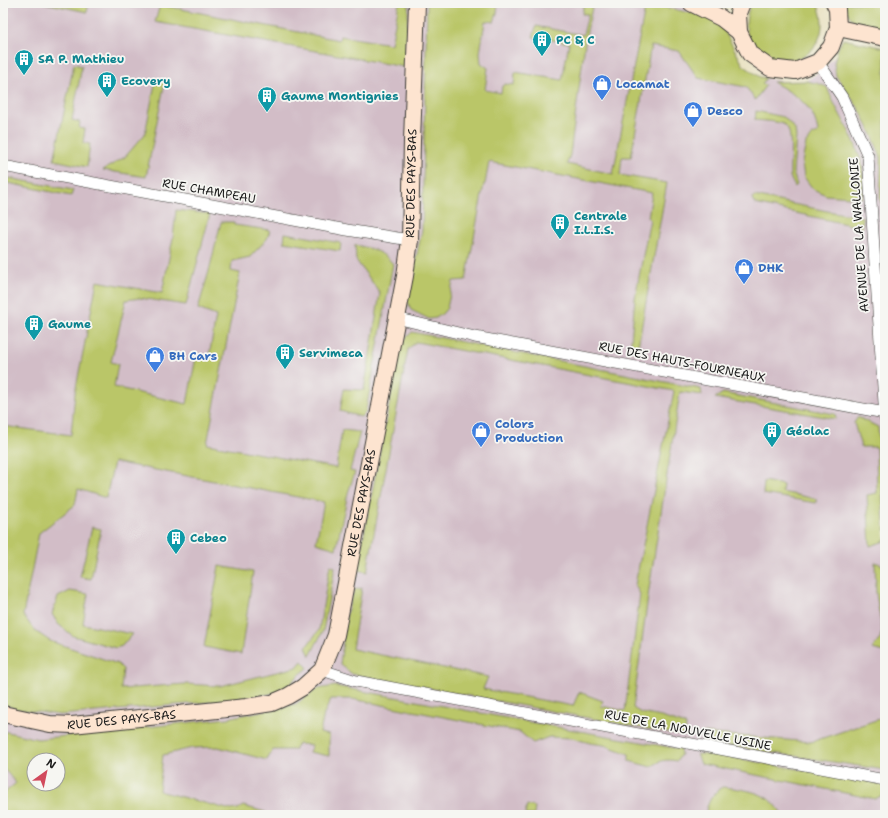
<svg xmlns="http://www.w3.org/2000/svg" width="888" height="818" font-family="'Shantell Sans',sans-serif">
<style>
.industrial{fill:#d2bdc7;fill-rule:evenodd}
.green{fill:#bac668;stroke:#6b7142;fill-rule:evenodd}
.lines{fill:none;stroke-linecap:round;stroke-linejoin:round}
.street-casing{stroke:#3b3a35;stroke-width:12}
.secondary-casing{stroke:#3b3a35;stroke-width:18}
.street{stroke:#fff;stroke-width:11}
.secondary{stroke:#fde4d0;stroke-width:16}
.labels{text-anchor:middle;dominant-baseline:central;stroke-width:3.5;stroke-linejoin:round;paint-order:stroke}
.culture-label{font-size:12px;font-weight:bold;fill:#0d838f;stroke:#f6f6f2;text-anchor:start}
.shop-label{font-size:12px;font-weight:bold;fill:#366cbe;stroke:#f6f6f2;text-anchor:start}
.street-label{font-size:12px;fill:#1c1c1c;stroke:#f6f6f2}
</style>
<rect width="100%" height="100%" fill="#f6f6f2"/>
<filter id="ink" filterUnits="userSpaceOnUse"><feTurbulence type="fractalNoise" baseFrequency=".025" numOctaves="2"/><feDisplacementMap in="SourceGraphic" scale="8" xChannelSelector="R" yChannelSelector="G"/><feConvolveMatrix kernelMatrix="1 2 1 2 8 2 1 2 1" color-interpolation-filters="sRGB"/></filter>
<filter id="wash" filterUnits="userSpaceOnUse"><feTurbulence type="fractalNoise" baseFrequency=".012" numOctaves="4" result="noise"/><feDisplacementMap in="SourceGraphic" scale="16" xChannelSelector="R" yChannelSelector="G"/><feGaussianBlur stdDeviation="0.9" result="paint"/><feColorMatrix in="noise" values="0 0 0 0 0 0 0 0 0 0 0 0 0 0 0 0 0 1.4 0 .05"/><feComposite in="paint" operator="in"/></filter>
<g filter="url(#wash)">
<rect width="100%" height="100%" fill="#eae3c4"/>
<!-- industrial -->
<path class="industrial" d="M 3,3 L 676,3 L 709,17 L 735,49 L 743,65 L 760,77 L 782,81 L 806,81 L 823,69 L 837,54 L 885,48 L 885,815 L 3,815 ZM 34,760 L 58,760 L 58,784 L 34,784 Z"/>
<!-- green -->
<path class="green" d="M 44,3 L 89,3 L 87,12 Z
M 399,3 L 409,3 L 404,67 L 155,22 L 160,5 L 339,40 L 340,36 L 391,44 Z
M 427,3 L 452,5 L 452,3 L 498,3 L 497,13 L 494,22 L 485,21 L 480,53 L 481,63 L 488,68 L 485,90 L 501,93 L 502,86 L 505,84 L 514,85 L 515,72 L 562,80 L 569,43 L 533,37 L 536,26 L 583,35 L 588,14 L 582,14 L 584,3 L 593,3 L 586,36 L 570,155 L 567,164 L 613,174 L 646,3 L 709,17 L 724,30 L 743,65 L 760,77 L 766,78 L 762,84 L 766,85 L 755,100 L 746,87 L 698,78 L 679,51 L 651,46 L 631,157 L 622,157 L 620,175 L 667,183 L 638,347 L 630,351 L 635,298 L 650,219 L 648,218 L 652,193 L 489,162 L 485,184 L 484,184 L 466,280 L 453,281 L 447,308 L 442,314 L 436,318 L 429,319 L 411,310 L 407,300 L 422,230 Z
M 751,3 L 817,3 C 839,49 783,83 754,46 C 743,33 745,18 751,3 Z
M 843,3 L 885,3 L 885,11 L 883,12 L 885,31 C 863,28 851,25 843,3 Z
M 843,39 L 885,48 L 885,233 L 884,209 L 880,200 L 881,158 L 872,135 L 859,109 L 836,76 L 834,63 L 838,48 Z
M 74,64 L 82,66 L 72,120 L 80,122 L 79,128 L 85,129 L 83,143 L 90,144 L 87,167 L 54,160 Z
M 156,79 L 165,81 L 146,177 L 103,170 L 125,157 L 145,134 Z
M 806,81 L 817,83 L 827,87 C 838,116 860,142 863,173 C 864,181 863,190 862,198 L 826,195 L 813,189 L 804,177 L 802,163 L 806,143 L 812,135 L 818,133 C 815,105 795,95 773,82 Z
M 756,111 L 784,117 L 795,129 L 796,137 L 793,172 L 797,185 L 795,187 C 793,183 791,180 790,176 C 789,163 794,132 785,125 C 779,121 762,121 755,120 Z
M 3,177 L 73,190 L 71,196 L 3,182 Z
M 754,196 L 827,211 L 863,217 L 862,229 L 855,226 L 755,204 L 752,199 Z
M 176,210 L 210,214 L 186,305 L 140,298 L 126,300 L 111,362 L 118,364 L 114,387 L 187,404 L 196,357 L 209,357 L 216,316 L 198,309 L 209,271 L 221,222 L 234,222 L 234,225 L 270,230 L 267,239 L 250,257 L 232,261 L 231,271 L 240,273 L 207,444 L 336,468 L 342,430 L 360,432 L 350,471 L 355,472 L 348,493 L 336,549 L 316,543 L 324,502 L 114,462 L 106,498 L 78,489 L 75,505 L 39,533 L 23,615 L 35,631 L 50,641 L 118,664 L 123,669 L 121,689 L 185,684 L 220,686 L 297,667 L 302,661 L 308,668 L 298,676 L 284,691 L 244,699 L 60,715 L 16,709 L 3,704 L 3,426 L 71,435 L 75,393 L 97,281 L 162,293 L 173,238 Z
M 285,233 L 341,243 L 340,251 L 284,242 Z
M 355,245 C 370,248 383,251 393,264 L 366,411 L 361,417 L 340,411 L 344,389 L 364,390 L 380,293 L 356,260 Z
M 412,332 L 701,389 L 702,395 L 680,392 L 649,589 L 633,708 L 641,713 L 661,717 L 686,725 L 685,736 L 352,674 L 340,664 L 347,612 L 354,590 L 362,588 L 352,649 L 488,677 L 483,689 L 573,706 L 579,692 L 603,701 L 601,706 L 625,711 L 640,594 L 635,585 L 674,391 L 416,342 L 408,349 L 367,572 L 357,570 L 401,343 Z
M 723,393 L 835,414 L 836,419 L 715,398 Z
M 858,417 L 878,427 L 885,541 L 870,546 L 867,495 L 877,493 L 876,447 L 861,447 L 854,423 Z
M 764,481 L 783,485 L 782,492 L 816,499 L 816,503 L 763,494 Z
M 92,527 L 101,529 L 91,579 L 80,577 Z
M 875,562 L 885,566 L 885,652 L 872,649 L 880,639 L 882,630 L 876,593 Z
M 330,565 L 335,567 L 323,631 L 310,656 L 306,647 L 319,630 Z
M 219,566 L 253,572 L 241,654 L 204,647 Z
M 70,591 L 88,594 L 83,624 L 132,634 L 122,646 L 116,648 L 73,636 L 58,624 L 52,614 L 58,597 Z
M 335,686 L 529,722 L 680,749 L 681,754 L 677,761 C 665,759 661,760 651,767 L 629,761 L 629,754 L 604,745 L 590,743 L 572,738 L 549,737 L 533,743 L 520,732 L 352,699 L 331,699 L 324,714 L 320,733 L 329,735 L 329,756 L 309,752 L 312,745 L 298,744 L 294,750 L 273,750 L 267,760 L 218,747 L 192,748 L 163,755 L 159,791 L 231,810 L 238,809 L 243,806 L 265,812 L 269,815 L 3,815 L 3,794 L 16,783 L 3,768 L 3,731 L 38,739 L 228,718 L 296,704 L 317,689 ZM 34,760 L 58,760 L 58,784 L 34,784 Z
M 885,709 L 885,770 L 703,742 L 703,733 L 811,742 L 879,719 L 883,714 Z
M 697,754 L 717,755 L 885,784 L 885,794 L 875,799 L 701,764 Z
M 722,787 C 744,789 772,792 782,815 L 705,815 C 708,802 711,795 722,787 Z
M 527,805 L 535,807 L 534,815 L 525,815 Z"/>
</g>
<g filter="url(#ink)">
<g class="lines">
<!-- street casing -->
<g class="street-casing">
<path id="street" d="M 818,62 L 842,97 L 868,156 L 885,418
M 3,166 L 347,230 L 410,240
M 396,318 L 475,337 L 885,413
M 322,670 L 356,681 L 885,780"/>
</g>
<!-- secondary casing -->
<g class="secondary-casing">
<g id="secondary">
<path d="M 691,3 L 721,18 L 739,32"/>
<path d="M 742,3 L 738,13 L 739,32 L 750,54 L 770,68 L 795,71 L 818,62 L 831,47 L 838,28 L 837,9 L 834,3"/>
<path d="M 838,28 L 885,38"/>
<path id="s1" d="M 3,714 L 50,724 L 72,725 L 246,707 L 272,703 L 288,696 L 303,687 L 322,670 L 336,635 L 405,276 L 410,240 L 412,141 L 417,3"/>
</g>
</g>
<!-- street -->
<use href="#street" class="street"/>
<!-- secondary -->
<use href="#secondary" class="secondary"/>
</g>
</g>
<!-- icons -->
<defs>
<g id="building-pin" transform="scale(1)"><path d="M0 17L-7.5 6A9.5 9.5 0 1 1 7.5 6Z" fill="#0f9aa8" stroke="#f6f6f2"/><path d="M-4-6H4V6H1V3H-1V6H-4ZM-2.5-4.3h1.7v1.8h-1.7ZM.8-4.3h1.7v1.8H.8ZM-2.5-1h1.7V.8h-1.7ZM.8-1h1.7V.8H.8Z" fill="#fff"/></g>
<g id="shop-pin" transform="scale(1)"><path d="M0 17L-7.5 6A9.5 9.5 0 1 1 7.5 6Z" fill="#3f7fe0" stroke="#f6f6f2"/><path d="M-5-2.5h2.3a2.7 3.5 0 0 1 5.4 0H5L5.5 6h-11ZM-1.5-2.5h3a1.5 2.3 0 0 0-3 0Z" fill="#fff"/></g>
</defs>
<g fill-rule="evenodd">
<use href="#building-pin" x="542" y="40"/>
<use href="#building-pin" x="24" y="59"/>
<use href="#building-pin" x="107" y="81"/>
<use href="#shop-pin" x="602" y="84"/>
<use href="#building-pin" x="267" y="96"/>
<use href="#shop-pin" x="693" y="111"/>
<use href="#building-pin" x="560" y="223"/>
<use href="#shop-pin" x="744" y="268"/>
<use href="#building-pin" x="34" y="324"/>
<use href="#building-pin" x="285" y="353"/>
<use href="#shop-pin" x="155" y="356"/>
<use href="#shop-pin" x="481" y="431"/>
<use href="#building-pin" x="772" y="431"/>
<use href="#building-pin" x="176" y="538"/>
</g>
<g class="labels">
<!-- culture labels -->
<g class="culture-label">
<text x="556" y="40">PC &amp; C</text>
<text x="38" y="59">SA P. Mathieu</text>
<text x="121" y="81">Ecovery</text>
<text x="281" y="96">Gaume Montignies</text>
<text x="574" y="216">Centrale<tspan x="574" dy="14">I.L.I.S.</tspan></text>
<text x="48" y="324">Gaume</text>
<text x="299" y="353">Servimeca</text>
<text x="786" y="431">Géolac</text>
<text x="190" y="538">Cebeo</text>
</g>
<!-- shop labels -->
<g class="shop-label">
<text x="616" y="84">Locamat</text>
<text x="707" y="111">Desco</text>
<text x="758" y="268">DHK</text>
<text x="169" y="356">BH Cars</text>
<text x="495" y="424">Colors<tspan x="495" dy="14">Production</tspan></text>
</g>
<!-- street labels -->
<g class="street-label">
<text stroke="none"><textPath href="#s1" startOffset="828">RUE DES PAYS-BAS</textPath></text>
<text transform="translate(209 191) rotate(10)">RUE CHAMPEAU</text>
<text transform="translate(859 235) rotate(-94)">AVENUE DE LA WALLONIE</text>
<text transform="translate(682 362) rotate(11)">RUE DES HAUTS-FOURNEAUX</text>
<text stroke="none"><textPath href="#s1" startOffset="504">RUE DES PAYS-BAS</textPath></text>
<text stroke="none"><textPath href="#s1" startOffset="120">RUE DES PAYS-BAS</textPath></text>
<text transform="translate(688 730) rotate(11)">RUE DE LA NOUVELLE USINE</text>
</g>
</g>
<!-- margin -->
<rect width="888" height="818" fill="none" stroke="#f6f6f2" stroke-width="16"/>
<!-- north arrow -->
<g transform="translate(46 772) rotate(33)"><circle r="19" fill="#f6f6f2" stroke="#9f9f9c"/>
<path d="M0-3L7 15L0 10L-7 15Z" fill="#d1495b"/>
<text y="-6" font-size="11" font-weight="bold" text-anchor="middle" fill="#1c1c1c">N</text>
</g>
</svg>
